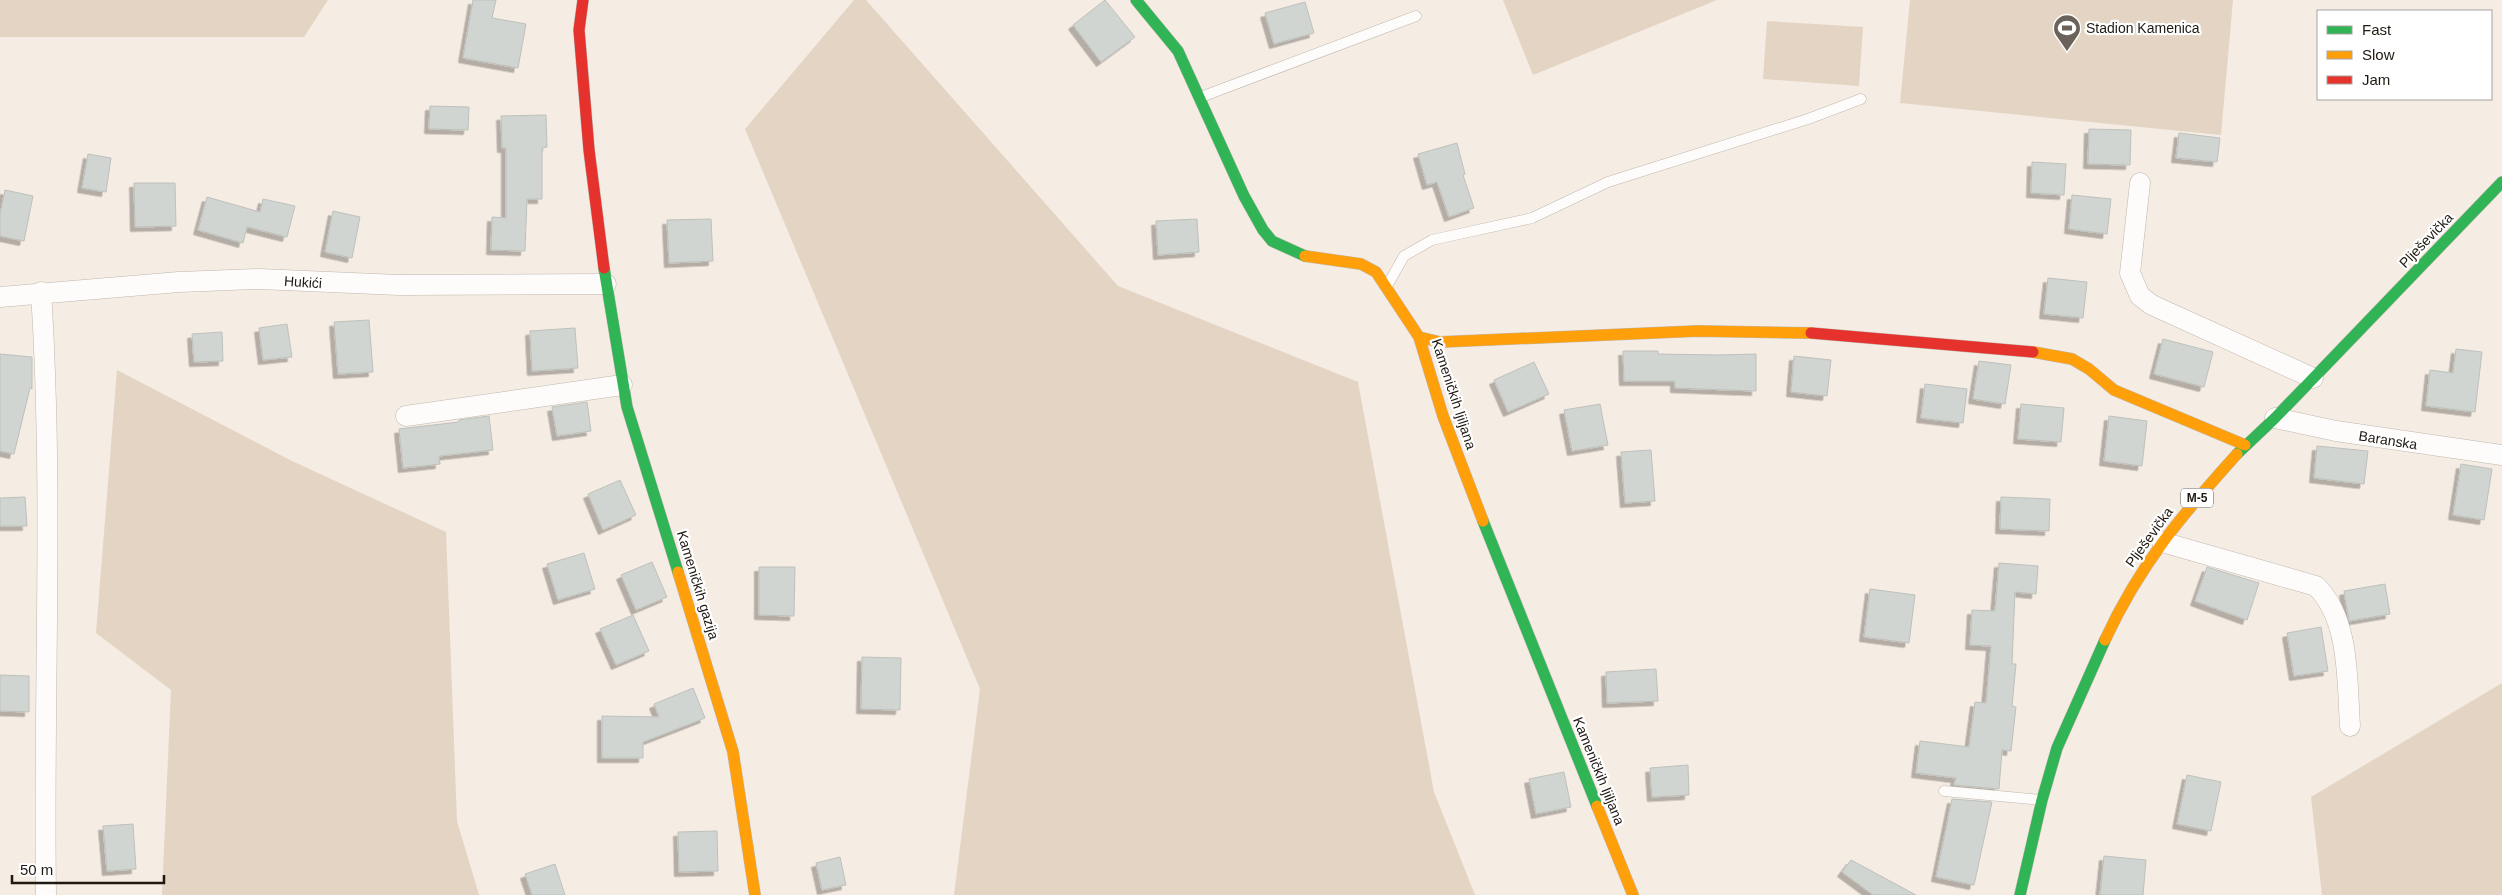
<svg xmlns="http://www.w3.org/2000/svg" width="2502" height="895" font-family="Arial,sans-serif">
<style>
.green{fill:#e4d4c4}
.building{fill:#d0d5d1;stroke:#bec0bc;filter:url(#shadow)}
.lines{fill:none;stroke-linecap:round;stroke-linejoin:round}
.lane-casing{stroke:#bfb7af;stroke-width:11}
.street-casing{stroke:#bfb7af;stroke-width:21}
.fast-casing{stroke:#bfb7af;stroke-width:12}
.slow-casing{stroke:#bfb7af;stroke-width:12}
.jam-casing{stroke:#bfb7af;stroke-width:12}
.lane{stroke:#fefcfb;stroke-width:10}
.street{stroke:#fefcfb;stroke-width:20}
.fast{stroke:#30b455;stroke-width:11}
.slow{stroke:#ff9f0a;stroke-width:11}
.jam{stroke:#e5322d;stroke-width:11}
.labels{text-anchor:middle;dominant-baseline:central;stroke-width:4.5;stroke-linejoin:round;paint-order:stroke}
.shield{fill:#fff;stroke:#635e59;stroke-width:1}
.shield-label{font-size:12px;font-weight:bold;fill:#201912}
.poi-label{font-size:14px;fill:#201912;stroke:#fff;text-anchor:start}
.street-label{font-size:14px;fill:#201912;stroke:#fff}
</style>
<defs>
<filter id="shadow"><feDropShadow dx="-4.5" dy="4.5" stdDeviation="0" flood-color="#0004"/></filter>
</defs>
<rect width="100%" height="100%" fill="#f5ece3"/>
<!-- green -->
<path class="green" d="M 0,0 L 328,0 L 304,37 L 0,37 Z
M 854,0 L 866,0 L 1118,286 L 1358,382 L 1434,792 L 1475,895 L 954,895 L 980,689 L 745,129 Z
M 1503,0 L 1717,0 L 1533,75 Z
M 1910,0 L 2233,0 L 2221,135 L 1900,103 Z
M 1767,21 L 1863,27 L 1859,86 L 1763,79 Z
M 117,370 L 292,461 L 446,532 L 457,821 L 479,895 L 162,895 L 171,690 L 96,633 Z
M 2502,683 L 2502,895 L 2322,895 L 2311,797 Z"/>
<!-- building -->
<path class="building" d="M 473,0 L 496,0 L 492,18 L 526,24 L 518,68 L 463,58 Z
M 1105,0 L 1135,37 L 1101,62 L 1073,25 Z
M 1305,2 L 1314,33 L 1274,44 L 1265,13 Z
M 430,106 L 469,107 L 468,130 L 429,129 Z
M 546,115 L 547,147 L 542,148 L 542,199 L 527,199 L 525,251 L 491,250 L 492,217 L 506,218 L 506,148 L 502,148 L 501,116 Z
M 2089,129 L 2131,130 L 2130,165 L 2088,164 Z
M 2179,133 L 2220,138 L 2217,162 L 2176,158 Z
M 1457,143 L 1465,174 L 1463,175 L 1474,208 L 1449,217 L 1437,182 L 1427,185 L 1418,154 Z
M 88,154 L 111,158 L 106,192 L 82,188 Z
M 2032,162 L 2066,164 L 2064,195 L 2031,193 Z
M 134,183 L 175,183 L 176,226 L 135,227 Z
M 5,190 L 33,196 L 24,241 L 0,236 L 0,215 Z
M 2072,195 L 2111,199 L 2107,234 L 2069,229 Z
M 207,197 L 260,212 L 263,199 L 295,206 L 287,237 L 247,227 L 243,243 L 198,230 Z
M 333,211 L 360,217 L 352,258 L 325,252 Z
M 711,219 L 713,261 L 669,263 L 667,220 Z
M 1197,219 L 1199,252 L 1158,255 L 1156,221 Z
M 2048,278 L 2087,282 L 2083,318 L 2044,314 Z
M 369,320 L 373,372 L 338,374 L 334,322 Z
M 287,324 L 292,357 L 263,360 L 259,328 Z
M 575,328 L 578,368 L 532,371 L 530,331 Z
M 222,332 L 223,361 L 194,362 L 192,334 Z
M 2163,339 L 2213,352 L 2204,387 L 2154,374 Z
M 2456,349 L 2482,352 L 2475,412 L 2426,406 L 2430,370 L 2453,373 Z
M 1623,351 L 1658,351 L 1658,354 L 1719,355 L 1756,354 L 1756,391 L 1675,388 L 1675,381 L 1624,381 Z
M 0,354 L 32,357 L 32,389 L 30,388 L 14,454 L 0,451 Z
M 1794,356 L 1831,360 L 1827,396 L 1791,392 Z
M 1979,361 L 2011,365 L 2005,404 L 1973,399 Z
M 1534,362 L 1549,394 L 1508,412 L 1494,380 Z
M 1925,384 L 1967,389 L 1963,423 L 1921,418 Z
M 587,402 L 591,431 L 557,436 L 552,407 Z
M 1600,404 L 1608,445 L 1572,451 L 1564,410 Z
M 2021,404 L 2064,408 L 2061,442 L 2018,439 Z
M 489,416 L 493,450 L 439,456 L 440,464 L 403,468 L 399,429 L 459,422 L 459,420 Z
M 2109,416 L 2147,421 L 2142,466 L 2104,461 Z
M 2317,446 L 2368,451 L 2364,484 L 2314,478 Z
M 1651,450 L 1655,501 L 1625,503 L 1621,452 Z
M 2461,464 L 2492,469 L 2484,520 L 2453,515 Z
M 620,480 L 636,515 L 603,530 L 588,494 Z
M 25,497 L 27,526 L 0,526 L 0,498 Z
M 2001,497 L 2050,499 L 2049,531 L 2000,529 Z
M 584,553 L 595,589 L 558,600 L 547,564 Z
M 652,562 L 667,597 L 636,610 L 621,575 Z
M 1999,563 L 2038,566 L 2036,594 L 2015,592 L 2012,664 L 2016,664 L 2012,706 L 2016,707 L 2011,751 L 2002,750 L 1999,789 L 1954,785 L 1956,778 L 1916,773 L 1920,741 L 1969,747 L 1975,702 L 1986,703 L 1991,646 L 1970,645 L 1972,610 L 1995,611 Z
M 759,567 L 795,567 L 794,616 L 759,615 Z
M 2207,567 L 2259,583 L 2247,620 L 2195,601 Z
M 2385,584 L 2390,614 L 2349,621 L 2344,591 Z
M 1870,589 L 1915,595 L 1909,643 L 1864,637 Z
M 633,615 L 649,651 L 616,665 L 600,629 Z
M 2321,627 L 2328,671 L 2294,676 L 2287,633 Z
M 862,657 L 901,658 L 900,710 L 861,709 Z
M 1656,669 L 1658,701 L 1607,703 L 1606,672 Z
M 0,675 L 29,676 L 29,712 L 0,711 Z
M 693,688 L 705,718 L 643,742 L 643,758 L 602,758 L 602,716 L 659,717 L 654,704 Z
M 1688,765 L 1689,795 L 1652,797 L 1650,768 Z
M 1564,772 L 1571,807 L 1536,814 L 1529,779 Z
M 2187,775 L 2221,782 L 2211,831 L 2177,824 Z
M 1952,799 L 1992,802 L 1974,885 L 1936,877 Z
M 133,824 L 136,869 L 107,871 L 103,826 Z
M 717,831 L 718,871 L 679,872 L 678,832 Z
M 2104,856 L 2146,860 L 2143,895 L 2100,895 Z
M 840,857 L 846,885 L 822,890 L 816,863 Z
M 1851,860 L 1916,895 L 1873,895 L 1842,872 Z
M 555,864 L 565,895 L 532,895 L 525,874 Z"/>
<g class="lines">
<!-- lane casing -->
<g class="lane-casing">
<path id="lane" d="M 1201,97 L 1416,16
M 1387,286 L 1404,256 L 1432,240 L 1532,218 L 1608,182 L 1808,119 L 1861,99
M 1944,791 L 2041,800"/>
</g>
<!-- street casing -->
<g class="street-casing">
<path id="street" d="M 2140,183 L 2130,273 L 2140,296 L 2152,305 L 2313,378
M 41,292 C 54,493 43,694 46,895
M 0,297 L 179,282 L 259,279 L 399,285 L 606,284
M 406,416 L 622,385
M 2275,418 L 2336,431 L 2502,455
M 2162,542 L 2316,586 C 2350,619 2347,681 2350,726"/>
</g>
<!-- fast casing -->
<g class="fast-casing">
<path id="fast" d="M 1136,0 L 1178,51 L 1244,196 L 1263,230 L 1272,241 L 1305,256
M 604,268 L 627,407 L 678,572
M 2237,454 L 2275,418 L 2502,182
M 1483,521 L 1597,806
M 2020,895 L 2042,800 L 2057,748 L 2105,640"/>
</g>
<!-- slow casing -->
<g class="slow-casing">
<path id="slow" d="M 1305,256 L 1361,264 L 1376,272 L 1419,337 L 1443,416 L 1483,521
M 1419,337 L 1440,342 L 1698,331 L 1811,333
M 2033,352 L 2072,359 L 2089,369 L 2114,390 L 2245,445
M 678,572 L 733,752 L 755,895
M 2105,640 C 2140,564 2182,515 2237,454
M 1597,806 L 1633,895"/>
</g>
<!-- jam casing -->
<g class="jam-casing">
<path id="jam" d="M 583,0 L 579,30 L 589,150 L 604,268
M 1811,333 L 2033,352"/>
</g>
<!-- lane -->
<use href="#lane" class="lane"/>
<!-- street -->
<use href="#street" class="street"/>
<!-- fast -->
<use href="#fast" class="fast"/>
<!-- slow -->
<use href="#slow" class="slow"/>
<!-- jam -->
<use href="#jam" class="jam"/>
</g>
<!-- icons -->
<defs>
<g id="stadium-pin" transform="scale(1.4375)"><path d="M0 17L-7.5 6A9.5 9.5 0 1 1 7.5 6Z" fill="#6b635b" stroke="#fff"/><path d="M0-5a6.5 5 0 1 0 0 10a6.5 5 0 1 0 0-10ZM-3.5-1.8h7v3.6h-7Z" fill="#fff"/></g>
</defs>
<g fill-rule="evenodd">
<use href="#stadium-pin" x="2067" y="28"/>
</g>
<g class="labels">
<!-- shield labels -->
<rect class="shield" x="2181" y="488.5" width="32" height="19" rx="4"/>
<g class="shield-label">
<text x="2197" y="498">M-5</text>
</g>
<!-- poi labels -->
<g class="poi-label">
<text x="2086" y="28">Stadion Kamenica</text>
</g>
<!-- street labels -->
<g class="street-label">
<text transform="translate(2426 240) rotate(-46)">Plješevička</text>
<text transform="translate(303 282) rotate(4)">Hukići</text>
<text transform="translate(1454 394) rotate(72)">Kameničkih ljiljana</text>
<text transform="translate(2388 440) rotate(9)">Baranska</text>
<text transform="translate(2149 537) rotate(-54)">Plješevička</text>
<text transform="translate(698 585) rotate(73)">Kameničkih gazija</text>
<text transform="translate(1599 771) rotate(68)">Kameničkih ljiljana</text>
</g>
</g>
<!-- legend -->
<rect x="2317" y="10" width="175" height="90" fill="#ffffff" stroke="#a6a3a0"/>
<rect x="2327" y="26" width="25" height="8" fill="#30b455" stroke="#a6a3a0"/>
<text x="2362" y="35" font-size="15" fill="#201912">Fast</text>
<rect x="2327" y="51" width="25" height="8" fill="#ff9f0a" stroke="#a6a3a0"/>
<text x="2362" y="60" font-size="15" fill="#201912">Slow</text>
<rect x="2327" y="76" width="25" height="8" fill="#e5322d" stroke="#a6a3a0"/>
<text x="2362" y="85" font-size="15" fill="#201912">Jam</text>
<!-- scale -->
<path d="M12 875v8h152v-8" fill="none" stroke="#201912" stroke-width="2.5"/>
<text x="20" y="875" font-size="15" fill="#201912" stroke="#ffffff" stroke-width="4" paint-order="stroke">50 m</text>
</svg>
